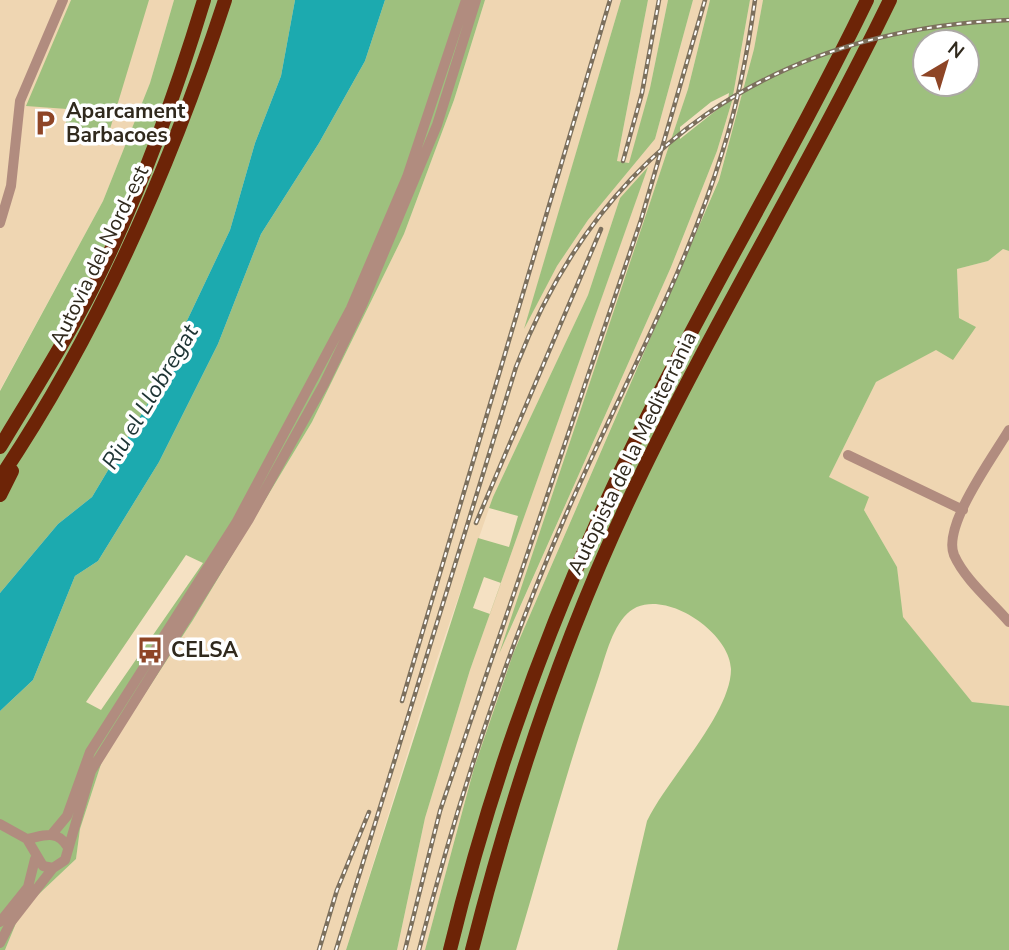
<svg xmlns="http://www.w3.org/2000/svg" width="1009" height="950" font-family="'Nunito Sans',sans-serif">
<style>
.built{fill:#efd6b2}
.green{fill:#9ec07e;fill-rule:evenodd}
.water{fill:#1caaaf}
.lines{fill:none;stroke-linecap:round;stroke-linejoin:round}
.minor{stroke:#b18c7f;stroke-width:10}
.highway{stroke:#6d2407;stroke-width:14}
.rail-casing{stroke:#7c705d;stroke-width:4.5}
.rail{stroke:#fff;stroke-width:2;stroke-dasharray:5;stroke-linecap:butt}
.labels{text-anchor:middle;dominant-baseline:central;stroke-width:7;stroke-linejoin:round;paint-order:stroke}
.poi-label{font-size:21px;font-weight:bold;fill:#30291d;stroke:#fff;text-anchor:start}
.street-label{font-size:21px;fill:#30291d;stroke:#fff}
.water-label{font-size:23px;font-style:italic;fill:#1e3434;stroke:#fff}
</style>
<rect width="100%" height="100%" fill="#f5e1c3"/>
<!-- built -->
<path class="built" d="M 0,0 L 174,0 L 150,83 L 103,201 L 0,390 Z
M 485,0 L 621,0 L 526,324 L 557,266 L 588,220 L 655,139 L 693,0 L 710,0 L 688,89 L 505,641 L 671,267 L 717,151 L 732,101 L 750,0 L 763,0 L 754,49 L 719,179 L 513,654 L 474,768 L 425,950 L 397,950 L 425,818 L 470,670 L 647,169 L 620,198 L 588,295 L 493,497 L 436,662 L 346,950 L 5,950 L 21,911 L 76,859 L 80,829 L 103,758 L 193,620 L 312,422 L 404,234 L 454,100 Z
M 648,0 L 668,0 L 650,88 L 630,163 L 617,161 Z
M 1003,249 L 1009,251 L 1009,706 L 972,702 L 902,617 L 897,567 L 864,510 L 829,477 L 876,382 L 975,327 L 959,318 L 957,269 L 988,261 Z"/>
<!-- green -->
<path class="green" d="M 71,0 L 149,0 L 107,139 L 65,136 L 67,109 L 26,106 Z
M 174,0 L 295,0 L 281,76 L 255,143 L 230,230 L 147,405 L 92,497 L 58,524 L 0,593 L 0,391 L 103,201 L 150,83 Z
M 385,0 L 485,0 L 454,100 L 404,234 L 312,422 L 193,620 L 103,758 L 80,829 L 76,859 L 21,911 L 5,950 L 0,950 L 0,711 L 33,680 L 75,576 L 98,561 L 159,462 L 218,344 L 261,234 L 319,143 L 365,61 ZM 186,555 L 203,563 L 101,710 L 86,702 Z
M 621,0 L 648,0 L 617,161 L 629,163 L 650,88 L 668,0 L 693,0 L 655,139 L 588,220 L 557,266 L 524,329 Z
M 710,0 L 750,0 L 732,101 L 717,151 L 671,267 L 499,654 L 688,89 ZM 729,93 L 728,101 L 680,139 L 680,127 L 711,102 Z
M 763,0 L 1009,0 L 1009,251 L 1003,249 L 988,261 L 957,269 L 959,318 L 976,327 L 953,360 L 936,350 L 876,382 L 829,477 L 869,497 L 864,510 L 897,567 L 903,617 L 972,702 L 1009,706 L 1009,950 L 617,950 L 647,821 C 667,779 731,714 731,669 C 730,629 653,580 624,617 C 609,635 604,663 596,685 C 566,772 542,862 516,950 L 425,950 L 474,768 L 513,654 L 719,180 L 754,49 ZM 925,42 L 967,42 L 967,84 L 925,84 Z
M 648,167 L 470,670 L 425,818 L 397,950 L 346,950 L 478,538 L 509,547 L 518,516 L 489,508 L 493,497 L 588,295 L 620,198 ZM 484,577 L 501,583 L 490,614 L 473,608 Z"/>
<!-- water -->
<path class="water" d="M 295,0 L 385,0 L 365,61 L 319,143 L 261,234 L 218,344 L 159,462 L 98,561 L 75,576 L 33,680 L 0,711 L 0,593 L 58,524 L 92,497 L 147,405 L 230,230 L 255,143 L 281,76 Z"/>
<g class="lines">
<!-- minor -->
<path class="minor" d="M 0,223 L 11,186 L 20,101 L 63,0
M 1009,430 C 993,457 942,526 954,555 C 965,580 992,602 1009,622
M 848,455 L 963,510
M 0,824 L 27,839 L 43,866 L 53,868 L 65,860 L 91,771 L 249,519 L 324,384 L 362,305 L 437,125 L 476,0
M 52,834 L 67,816 L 90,752 L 236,523 L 351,308 L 407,177 L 466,0
M 27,839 C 43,836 57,829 67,846
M 0,922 L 28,887 L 35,859
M 0,943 L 11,922 L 53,868"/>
<!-- highway -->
<path class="highway" d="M 0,447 C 31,395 65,343 92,289 C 139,197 174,99 204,0
M 0,478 C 99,331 170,168 225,0
M 0,495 L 12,471
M 450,950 C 493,772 557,599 638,435 C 711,288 796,147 867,0
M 472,950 C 512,792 564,635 635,487 C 714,321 810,165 890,0"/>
<!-- rail casing -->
<g class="rail-casing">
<path id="rail" d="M 623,161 L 642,93 L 659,0
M 476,523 L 601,229
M 402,701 L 610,0
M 319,950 L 337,890 L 369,812
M 336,950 L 516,367 C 601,146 774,30 1009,20
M 405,950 L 440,811 L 641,220 L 705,0
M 419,950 C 458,799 506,652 568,510 C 620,391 685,275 723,150 C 738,102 748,50 755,0"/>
</g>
<!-- rail -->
<use href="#rail" class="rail"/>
</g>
<!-- icons -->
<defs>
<g id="parking-bare" transform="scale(2.1)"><path d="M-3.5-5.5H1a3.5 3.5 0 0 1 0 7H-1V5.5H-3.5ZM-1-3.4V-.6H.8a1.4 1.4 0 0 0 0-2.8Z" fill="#8e4526" stroke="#fff" stroke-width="2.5" paint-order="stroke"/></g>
<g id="bus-bare" transform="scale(2.1)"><path d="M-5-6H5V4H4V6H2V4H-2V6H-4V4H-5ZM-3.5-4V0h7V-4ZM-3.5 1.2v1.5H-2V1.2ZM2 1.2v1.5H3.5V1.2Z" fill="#8e4526" stroke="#fff" stroke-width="2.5" paint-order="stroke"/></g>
</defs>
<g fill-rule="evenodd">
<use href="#parking-bare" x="45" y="123"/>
<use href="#bus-bare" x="150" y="650"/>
</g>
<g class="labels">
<!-- poi labels -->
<g class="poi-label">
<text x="66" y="111">Aparcament<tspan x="66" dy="24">Barbacoes</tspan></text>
<text x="171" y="650">CELSA</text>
</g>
<!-- street labels -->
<g class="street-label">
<text transform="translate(99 256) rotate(-64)">Autovia del Nord-est</text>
<text transform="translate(632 453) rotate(-64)">Autopista de la Mediterrània</text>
</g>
<!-- water labels -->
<g class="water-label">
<text transform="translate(150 397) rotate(-59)">Riu el Llobregat</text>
</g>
</g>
<!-- north arrow -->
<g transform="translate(946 63) rotate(38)"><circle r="33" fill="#ffffff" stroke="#aca9a5" stroke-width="2"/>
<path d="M0-5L12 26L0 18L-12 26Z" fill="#8e4526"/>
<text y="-10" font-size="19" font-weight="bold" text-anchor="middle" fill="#30291d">N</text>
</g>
</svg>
